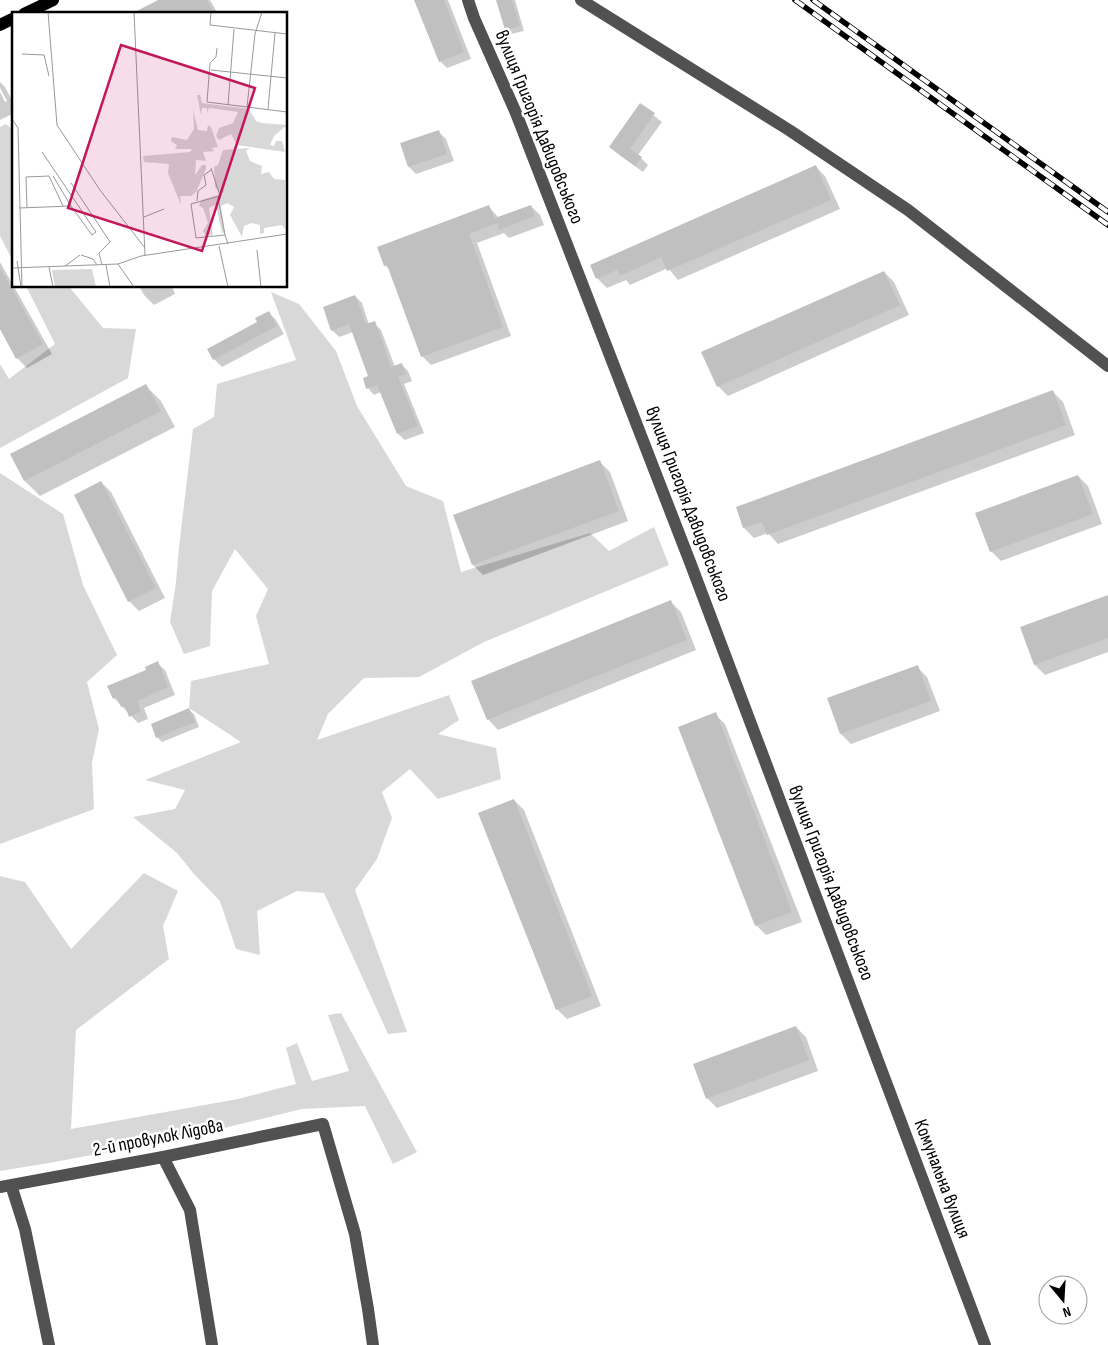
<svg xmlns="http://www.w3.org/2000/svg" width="1108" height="1345" font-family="'Sofia Sans Condensed',sans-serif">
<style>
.green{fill:#d8d8d8}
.shadow{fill:#0003}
.building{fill:#c0c0c0}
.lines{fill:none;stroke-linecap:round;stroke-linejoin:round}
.minor{stroke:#515151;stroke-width:12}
.major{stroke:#000;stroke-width:12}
.rail-casing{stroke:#000;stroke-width:5.5}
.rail{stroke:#fff;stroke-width:4;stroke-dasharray:11;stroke-linecap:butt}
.labels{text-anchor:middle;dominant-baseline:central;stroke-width:5;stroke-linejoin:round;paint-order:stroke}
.street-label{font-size:19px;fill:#000;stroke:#fff}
.inset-road{fill:none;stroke:#999;stroke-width:1}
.view{fill:#c2185b;fill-opacity:0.15;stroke:#c2185b;stroke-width:2.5}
.inset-edge{fill:none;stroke:#000;stroke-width:2.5}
</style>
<rect width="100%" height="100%" fill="#fff"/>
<!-- green -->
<path class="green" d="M 6,124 L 14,131 L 14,263 L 0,236 L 0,127 Z
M 26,286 L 71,286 L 71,289 L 103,328 L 136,329 L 128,378 L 0,448 L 0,364 L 9,379 L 55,344 Z
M 271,292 L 299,304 L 336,351 L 357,406 L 406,486 L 443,501 L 461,572 L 590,533 L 609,551 L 654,527 L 669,565 L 484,642 L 419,677 L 364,678 L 328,714 L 317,740 L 449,695 L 459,720 L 438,734 L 496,748 L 501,779 L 438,799 L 410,769 L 382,792 L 392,818 L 377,859 L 355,890 L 407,1032 L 388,1034 L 324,893 L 297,891 L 257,911 L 260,955 L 236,949 L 220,901 L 194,874 L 177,853 L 133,817 L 175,809 L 185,790 L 145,780 L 241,742 L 189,708 L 191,681 L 269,664 L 256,616 L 268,589 L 235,549 L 212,591 L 210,646 L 184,654 L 170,622 L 176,582 L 179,547 L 193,429 L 214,417 L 217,384 L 296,360 Z
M 0,473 L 63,514 L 83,585 L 117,655 L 87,682 L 99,729 L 92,763 L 94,809 L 0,844 Z
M 144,873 L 178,891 L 163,926 L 169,959 L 76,1030 L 71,1129 L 238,1099 L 296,1084 L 286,1048 L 297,1043 L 312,1081 L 349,1071 L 328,1015 L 341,1013 L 417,1152 L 393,1164 L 365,1106 L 302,1109 L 183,1138 L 49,1163 L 0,1171 L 0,876 L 25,882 L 71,949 Z"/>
<!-- shadow -->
<path class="shadow" d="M 160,0 L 210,0 L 218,14 L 134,14 Z
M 416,0 L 448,0 L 471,59 L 447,68 L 440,61 Z
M 498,0 L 515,0 L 524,31 L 511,34 L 507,30 Z
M 0,82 L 5,87 L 14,104 L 14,113 L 0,120 L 0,92 L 5,102 L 7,101 L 0,88 Z
M 640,105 L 662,122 L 638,155 L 648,165 L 643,172 L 618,154 L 610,147 Z
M 438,131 L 446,139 L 454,161 L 416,174 L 409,167 Z
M 816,167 L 825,176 L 840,209 L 678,280 L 668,268 L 630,285 L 626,280 L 607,288 L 598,279 L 592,266 Z
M 531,206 L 540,215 L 544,225 L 509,238 L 504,233 L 477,243 L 511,336 L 431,365 L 422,356 L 391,271 L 385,265 L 489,207 L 499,218 Z
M 0,262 L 52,354 L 27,368 L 17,358 L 0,327 Z
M 884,272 L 894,282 L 909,315 L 728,396 L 718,386 Z
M 139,286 L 172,286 L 175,294 L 154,305 L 144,295 Z
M 355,296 L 362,303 L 369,325 L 374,323 L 381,330 L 395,367 L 401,364 L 408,371 L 412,381 L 404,384 L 424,433 L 405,440 L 398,434 L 381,392 L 374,395 L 368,388 L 369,377 L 353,332 L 339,337 L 332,330 Z
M 268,312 L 276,320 L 284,334 L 222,367 L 214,359 L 209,349 L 259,322 Z
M 146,386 L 161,401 L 175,427 L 40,496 L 25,481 L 12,454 Z
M 1053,392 L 1063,402 L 1075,435 L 778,544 L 768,533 L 754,538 L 744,528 L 738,507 Z
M 600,462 L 610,472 L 628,521 L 483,575 L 473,565 Z
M 1078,476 L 1088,486 L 1102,524 L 1001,561 L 991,551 Z
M 101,482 L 111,492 L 165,598 L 139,611 L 129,601 Z
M 1108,596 L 1108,652 L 1045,675 L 1035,665 L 1022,628 Z
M 671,602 L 681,612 L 696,650 L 498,730 L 488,719 Z
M 157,663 L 165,670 L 175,695 L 144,708 L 148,719 L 138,723 L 114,698 Z
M 917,667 L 927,677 L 940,711 L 851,744 L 841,734 L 828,699 Z
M 189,710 L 194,714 L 199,727 L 162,742 L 157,737 Z
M 715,714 L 725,724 L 802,922 L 766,935 L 756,925 Z
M 514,800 L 524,810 L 601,1006 L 567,1019 L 557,1009 Z
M 796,1027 L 806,1037 L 818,1071 L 717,1108 L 707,1098 Z"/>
<!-- building -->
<path class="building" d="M 158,0 L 207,0 L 214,14 L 131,14 Z
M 414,0 L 444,0 L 464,52 L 439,62 Z
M 496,0 L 512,0 L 520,26 L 505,30 Z
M 640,103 L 655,113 L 630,149 L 642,157 L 635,166 L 609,147 Z
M 439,130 L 447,154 L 408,167 L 400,143 Z
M 816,165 L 831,200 L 667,271 L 661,257 L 620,276 L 617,270 L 596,279 L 590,265 Z
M 489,205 L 496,222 L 495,218 L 531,205 L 535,216 L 499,230 L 497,223 L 469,234 L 503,327 L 421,357 L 387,265 L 384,266 L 377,247 Z
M 0,268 L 43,344 L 16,359 L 0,329 Z
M 884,271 L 900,305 L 717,387 L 701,352 Z
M 355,295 L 366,324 L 375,321 L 391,367 L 402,363 L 406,374 L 398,377 L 418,426 L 397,434 L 377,385 L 366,389 L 363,378 L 368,376 L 349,324 L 331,331 L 323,307 Z
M 269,311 L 277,326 L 213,360 L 207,349 L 257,322 L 255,318 Z
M 146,384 L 161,411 L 24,481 L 10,454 Z
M 1053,390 L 1066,425 L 767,535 L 762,522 L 743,528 L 736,507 Z
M 600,460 L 619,511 L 472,565 L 453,515 Z
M 1078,475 L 1093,514 L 990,552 L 975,513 Z
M 101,481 L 156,588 L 128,602 L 74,495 Z
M 1108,595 L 1108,638 L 1034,665 L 1020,627 Z
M 671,600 L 687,640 L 487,720 L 471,681 Z
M 158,661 L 168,687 L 137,701 L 141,711 L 129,717 L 125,706 L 121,707 L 117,697 L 113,699 L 107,686 L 146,670 L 145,667 Z
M 918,665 L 931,701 L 840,734 L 827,698 Z
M 189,708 L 195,722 L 156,738 L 151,724 Z
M 716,712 L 792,912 L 755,926 L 678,727 Z
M 514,799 L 592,996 L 556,1010 L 478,813 Z
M 796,1026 L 809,1060 L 706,1099 L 693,1064 Z"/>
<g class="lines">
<!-- minor -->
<path class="minor" d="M 468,0 L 474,18 L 516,113 L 690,562 L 985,1345
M 581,0 L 789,130 L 908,210 L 1108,366
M 163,1157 L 190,1210 L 212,1345
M 11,1185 L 25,1229 L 49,1345
M 0,1187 L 163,1157 L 323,1124 L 355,1234 L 368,1309 L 373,1345"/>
<!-- major -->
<path class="major" d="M 24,14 L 53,0
M 0,25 L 14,18"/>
<!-- rail casing -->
<g class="rail-casing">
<path id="rail" d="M 795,0 L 1108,225
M 813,0 L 1108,212"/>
</g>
<!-- rail -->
<use href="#rail" class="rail"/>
</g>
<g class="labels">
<!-- street labels -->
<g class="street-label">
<text transform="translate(539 127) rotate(68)">вулиця Григорія Давидовського</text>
<text transform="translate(688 504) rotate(69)">вулиця Григорія Давидовського</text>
<text transform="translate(831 883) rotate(69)">вулиця Григорія Давидовського</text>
<text transform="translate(158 1138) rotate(-11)">2-й провулок Лідова</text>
<text transform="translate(942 1179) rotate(69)">Комунальна вулиця</text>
</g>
</g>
<!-- overview -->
<g transform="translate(12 12)">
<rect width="275" height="275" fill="#fff"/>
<path d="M 185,83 L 188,83 L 190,91 L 237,97 L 244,109 L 250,111 L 275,113 L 262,124 L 258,133 L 262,134 L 264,129 L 270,129 L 273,140 L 225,133 L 219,122 L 207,128 L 204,124 L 207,116 L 221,111 L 226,100 L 197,96 L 195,101 L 195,96 L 190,96 L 189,103 ZM 181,98 L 186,118 L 195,119 L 196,113 L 199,115 L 206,135 L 199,136 L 203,139 L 191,140 L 194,149 L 184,148 L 183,163 L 190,153 L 194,153 L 194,157 L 184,180 L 179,184 L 168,184 L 169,193 L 156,161 L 157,152 L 132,150 L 131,144 L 178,140 L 180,137 L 163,137 L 165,133 L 159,129 L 160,125 L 175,128 L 182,117 ZM 238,136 L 234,139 L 238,149 L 250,154 L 249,162 L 257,160 L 262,167 L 273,168 L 273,217 L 270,213 L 252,216 L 252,221 L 248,222 L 248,213 L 240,211 L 232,214 L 230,225 L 218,203 L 222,195 L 215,191 L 209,194 L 213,220 L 210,221 L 204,193 L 197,196 L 201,223 L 194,224 L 191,219 L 196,211 L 191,196 L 187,194 L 189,188 L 209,182 L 203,175 L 202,155 L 206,153 L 211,138 ZM 80,257 L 84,275 L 43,275 L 40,258 Z" fill="#d8d8d8"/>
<path class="inset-road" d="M 36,0 L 45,113 L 88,178 L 133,236M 122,0 L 133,243M 199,0 L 198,13 L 275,22M 205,36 L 204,45 L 198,51 L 195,90 L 275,100M 10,42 L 32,43 L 37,64M 199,58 L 275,66M 216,93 L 222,17M 235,95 L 243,22 L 250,0M 256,97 L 263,21M 0,107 L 6,116 L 10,275M 199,156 L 208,184 L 179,192 L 184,226 L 213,223 L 216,232M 41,164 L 59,194M 59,171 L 98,230 L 87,241 L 90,253M 206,186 L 213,223M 185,189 L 186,179 L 194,173 L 192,163 L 199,158M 7,196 L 59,194 L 80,223 L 84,220 L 30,140M 15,196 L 14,165 L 37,164 L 51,194M 132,205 L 152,197M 207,234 L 216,275M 245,238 L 249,275M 69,243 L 81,247 L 85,253M 5,249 L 9,275M 106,252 L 122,275M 94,253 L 98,275M 53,254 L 68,243M 37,255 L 41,275M 0,256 L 106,252 L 129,244 L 275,222"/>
<path class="view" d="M 109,33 L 243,76 L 190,239 L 56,196 Z"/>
<rect width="275" height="275" class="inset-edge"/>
</g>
<!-- north arrow -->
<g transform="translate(1063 1300) rotate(162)"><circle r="24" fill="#ffffff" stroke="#999999"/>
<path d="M0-4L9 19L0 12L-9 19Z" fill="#000000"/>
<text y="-8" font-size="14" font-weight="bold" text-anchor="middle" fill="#000000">N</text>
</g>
</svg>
